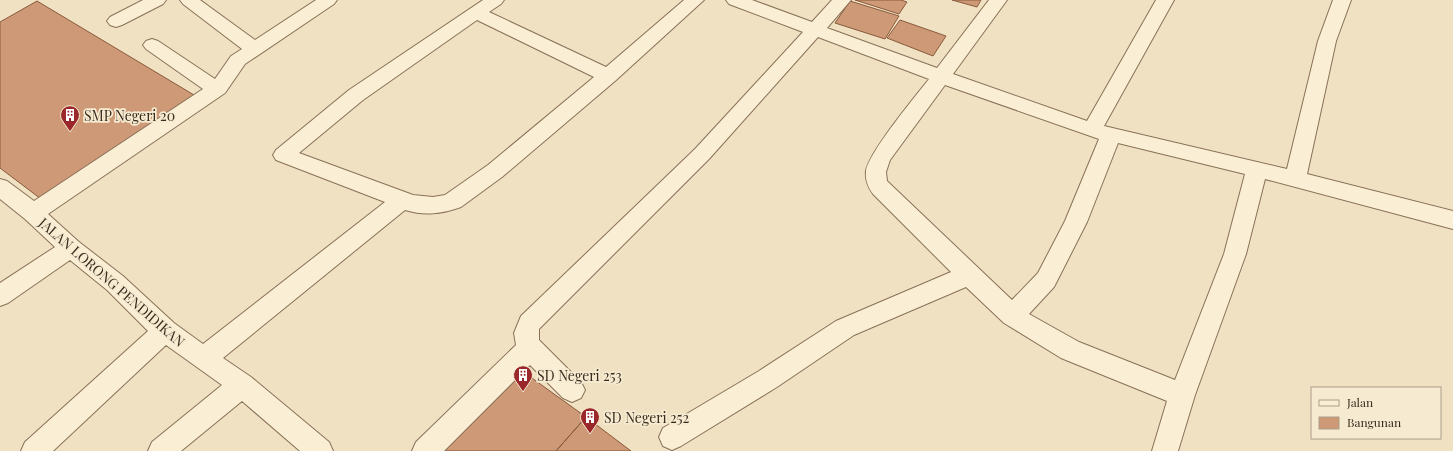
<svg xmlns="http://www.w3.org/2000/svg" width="1453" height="451" font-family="'Playfair Display',serif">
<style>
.building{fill:#ce9976;stroke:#895a3d}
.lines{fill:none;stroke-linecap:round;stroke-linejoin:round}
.minor-casing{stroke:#897158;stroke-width:2}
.minor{fill:#faeed5;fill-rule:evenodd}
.labels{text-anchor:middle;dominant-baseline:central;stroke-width:3.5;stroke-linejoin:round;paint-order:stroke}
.poi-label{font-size:14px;fill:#382a1d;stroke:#f6ebd1;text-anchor:start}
.street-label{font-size:14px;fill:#382a1d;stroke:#f6ebd1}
</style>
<rect width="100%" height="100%" fill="#efe1c1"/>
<!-- building -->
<path class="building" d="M 855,0 L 901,0 L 907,2 L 899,14 Z
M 952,0 L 981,0 L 977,7 Z
M 37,1 L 194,95 L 41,199 L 0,168 L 0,22 Z
M 850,1 L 899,16 L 885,39 L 835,23 Z
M 900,20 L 946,36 L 933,56 L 887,38 Z
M 518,368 L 586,417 L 556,451 L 437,451 Z
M 586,417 L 631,451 L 556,451 Z"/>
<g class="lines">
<!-- minor casing -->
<g class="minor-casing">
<path id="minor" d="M 143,0 L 166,0 L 163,4 L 122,25 L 116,27 L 110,25 L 107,21 L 110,17 Z
M 180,0 L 200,0 L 255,40 L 316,0 L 337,0 L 334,4 L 245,64 L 225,93 L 48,214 L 79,242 L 123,276 L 174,323 L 203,344 L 385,202 L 276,160 L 273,155 L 276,150 L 349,90 L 483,0 L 504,0 L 501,4 L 489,12 L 606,67 L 684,0 L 704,0 L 615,81 L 502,177 L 461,207 C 441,214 425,216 405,210 L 223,358 L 251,377 L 329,442 L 333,451 L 300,451 L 242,401 L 181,451 L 148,451 L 152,442 L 222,385 L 166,345 L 53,451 L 21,451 L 25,442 L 148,331 L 107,290 L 70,260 L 8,303 L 0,306 L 0,283 L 55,247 L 25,219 L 0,199 L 0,179 L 7,181 L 34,201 L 203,89 L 146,49 L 143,45 L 146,41 L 152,39 L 158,41 L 215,79 L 231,56 L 242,49 L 183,4 ZM 477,20 L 594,77 L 488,165 L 445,195 L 433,197 L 413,195 L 299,153 L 363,100 Z
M 726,0 L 752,0 L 812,22 L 832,0 L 851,0 L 827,28 L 937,68 L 989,0 L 1007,0 L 953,74 L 1087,121 L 1156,0 L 1174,0 L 1104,126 L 1287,169 L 1318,41 L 1333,0 L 1351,0 L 1336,41 L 1307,174 L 1453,211 L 1453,229 L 1265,179 L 1246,254 L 1195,395 L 1178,451 L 1152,451 L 1167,401 L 1061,358 L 1004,323 L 966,287 L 854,335 L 777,387 L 681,446 L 672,450 L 663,446 L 659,437 L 663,428 L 759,371 L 836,321 L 951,272 L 873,194 C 868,187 865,180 866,171 C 869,152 915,97 929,79 L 818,37 L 709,159 L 539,329 L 539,340 L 581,382 L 585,390 L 581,398 L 572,402 L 563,398 L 530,365 L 444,451 L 412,451 L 416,442 L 516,345 L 514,333 L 521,316 L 695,149 L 803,32 L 729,4 ZM 945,85 L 1099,139 L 1065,221 L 1038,273 L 1012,300 L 887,181 L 886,172 L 890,160 ZM 1118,143 L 1245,174 L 1224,254 L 1175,380 L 1079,342 L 1029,314 L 1054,287 L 1087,222 Z"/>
</g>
<!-- minor -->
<use href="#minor" class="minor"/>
</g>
<!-- icons -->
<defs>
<g id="building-pin" transform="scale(1)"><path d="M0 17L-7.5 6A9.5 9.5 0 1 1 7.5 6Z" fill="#9a2729" stroke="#f6ebd1"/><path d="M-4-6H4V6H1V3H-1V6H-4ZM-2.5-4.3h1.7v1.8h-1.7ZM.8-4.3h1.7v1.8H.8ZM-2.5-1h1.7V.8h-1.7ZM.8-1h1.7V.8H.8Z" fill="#fff"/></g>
</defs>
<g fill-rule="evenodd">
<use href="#building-pin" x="70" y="115"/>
<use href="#building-pin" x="523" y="375"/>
<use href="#building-pin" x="590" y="417"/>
</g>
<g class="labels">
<!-- poi labels -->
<g class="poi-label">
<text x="84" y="115">SMP Negeri 20</text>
<text x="537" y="375">SD Negeri 253</text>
<text x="604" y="417">SD Negeri 252</text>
</g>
<!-- street labels -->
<g class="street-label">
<text transform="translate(112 282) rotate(41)">JALAN LORONG PENDIDIKAN</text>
</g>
</g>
<!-- legend -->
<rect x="1311" y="387" width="130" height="52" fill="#f6ebd1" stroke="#aa9e89"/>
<rect x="1319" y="400" width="20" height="6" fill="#faeed5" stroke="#aa9e89"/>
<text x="1347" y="407" font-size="12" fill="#382a1d">Jalan</text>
<rect x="1319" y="417" width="20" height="12" fill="#ce9976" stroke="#aa9e89"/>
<text x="1347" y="427" font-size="12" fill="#382a1d">Bangunan</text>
</svg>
